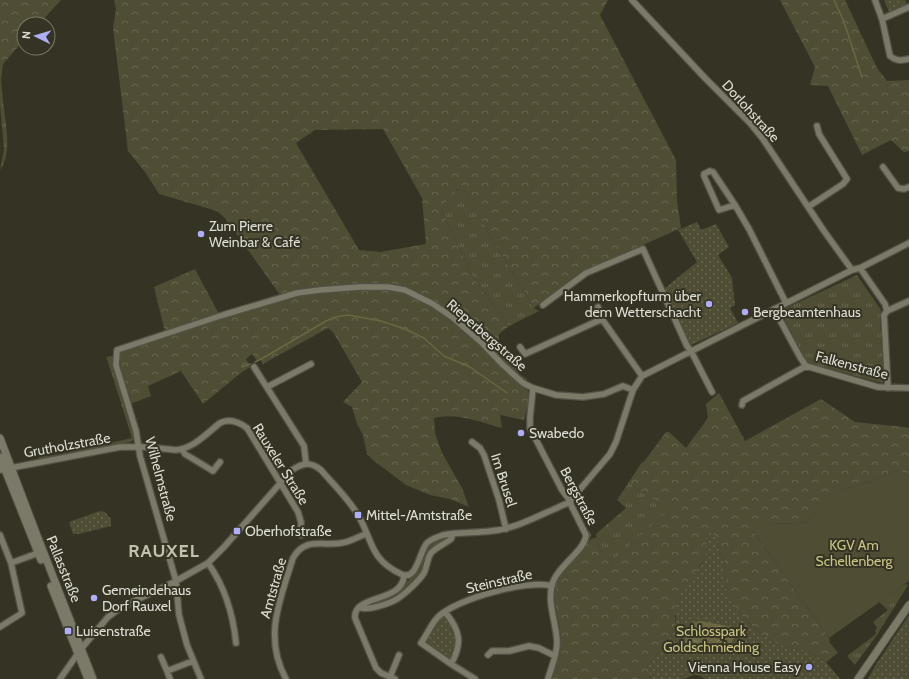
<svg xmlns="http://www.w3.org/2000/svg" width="909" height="679" font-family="Cabin,sans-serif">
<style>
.grass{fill:url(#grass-tufts)}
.forest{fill:url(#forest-crowns);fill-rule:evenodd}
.park{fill:url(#park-dots)}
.garden{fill:#4f4d34}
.water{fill:url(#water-ripples)}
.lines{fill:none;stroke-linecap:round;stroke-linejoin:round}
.stream{stroke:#6a6741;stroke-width:1.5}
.minor-casing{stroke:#525145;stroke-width:8}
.secondary-casing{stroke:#525145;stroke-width:9}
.minor{stroke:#7b7968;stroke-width:5.5}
.secondary{stroke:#7b7968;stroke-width:7}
.poi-dot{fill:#aeaefa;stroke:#353424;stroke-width:1.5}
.labels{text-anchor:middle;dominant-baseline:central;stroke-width:4;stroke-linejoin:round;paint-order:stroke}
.street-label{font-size:14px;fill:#deddd4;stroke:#353424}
.poi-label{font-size:14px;fill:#deddd4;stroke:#353424;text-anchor:start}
.park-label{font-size:14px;fill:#cac482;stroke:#353424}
.district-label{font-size:18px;font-weight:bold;letter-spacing:1px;fill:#c2c1ae;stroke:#353424}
</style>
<defs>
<pattern id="grass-tufts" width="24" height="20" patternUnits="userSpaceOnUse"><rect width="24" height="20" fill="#4f4d34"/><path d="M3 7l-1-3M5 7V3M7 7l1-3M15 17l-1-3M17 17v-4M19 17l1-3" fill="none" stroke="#686650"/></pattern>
<pattern id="forest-crowns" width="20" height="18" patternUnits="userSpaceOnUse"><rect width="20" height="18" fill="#4f4d34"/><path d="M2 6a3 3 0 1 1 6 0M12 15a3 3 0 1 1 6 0" fill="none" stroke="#686650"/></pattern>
<pattern id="park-dots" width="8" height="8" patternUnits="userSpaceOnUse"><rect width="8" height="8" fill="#4f4d34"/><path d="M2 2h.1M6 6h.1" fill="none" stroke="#686650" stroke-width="1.8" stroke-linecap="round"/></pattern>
<pattern id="water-ripples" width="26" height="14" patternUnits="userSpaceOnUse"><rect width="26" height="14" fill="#6a6741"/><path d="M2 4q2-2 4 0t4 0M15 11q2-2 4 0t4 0" fill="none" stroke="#7f7c5c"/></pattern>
</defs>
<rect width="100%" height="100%" fill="#353424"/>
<!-- grass -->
<path class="grass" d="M 3,100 C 5,121 13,153 0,170 L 4,149 L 0,105 L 0,101 Z
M 458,189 L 467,192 L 472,199 L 489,234 L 534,308 L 539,311 L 509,326 L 474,279 L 442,211 L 444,204 Z
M 857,275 L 881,310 L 880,319 L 884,380 L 882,383 L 810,364 L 805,359 L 780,311 Z
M 113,356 L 114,363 L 135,437 L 131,442 L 65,455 L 39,459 L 39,457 L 61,454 L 132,438 L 107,359 L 106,357 Z
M 629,482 L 640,491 L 671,509 L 612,561 L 599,549 L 596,534 L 626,508 L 617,500 Z
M 590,531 L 591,535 L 589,542 L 554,597 L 555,613 L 560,632 L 561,646 L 552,679 L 551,679 L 560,647 L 553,607 L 553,595 L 556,585 L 563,569 L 587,543 L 588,532 Z
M 449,536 L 450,537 L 433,549 L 422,574 L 398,597 L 364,607 L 365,605 L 403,586 L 419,569 L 429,543 L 437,539 Z
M 905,584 L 908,585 L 877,635 L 855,665 L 847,656 L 876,634 L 875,631 L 877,628 L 873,622 L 888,610 L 879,602 Z"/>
<!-- forest -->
<path class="forest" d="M 0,0 L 61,0 L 39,24 L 24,24 L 24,40 L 3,64 L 1,80 L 3,101 L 0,101 Z
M 114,0 L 608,0 L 600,15 L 676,160 L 677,201 L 681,228 L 578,274 L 534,308 L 489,234 L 472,200 L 467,192 L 458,189 L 444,204 L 442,211 L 474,279 L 509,326 L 499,334 L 499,340 L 519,374 L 527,379 L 526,386 L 529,394 L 528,411 L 526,411 L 524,420 L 500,415 L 502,428 C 480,422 457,412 434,418 L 435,433 L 442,453 L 462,488 L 469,507 L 450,499 L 430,495 L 406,485 L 373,460 L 367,454 L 363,435 L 357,424 L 352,407 L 343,402 L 362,382 L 333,332 L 328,328 L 263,364 L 260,359 L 257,361 L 252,354 L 246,359 L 250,367 L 242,372 L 203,404 L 181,371 L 148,386 L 151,396 L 130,404 L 119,360 L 120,352 L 166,336 L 154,287 L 195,269 L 221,318 L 280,295 L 226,219 L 217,211 L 159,194 L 145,172 L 128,151 L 113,28 L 116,9 ZM 383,129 L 422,198 L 426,244 L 380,252 L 359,250 L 296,143 L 315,130 Z
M 780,0 L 845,0 L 877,68 L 887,81 L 909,80 L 909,151 L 904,152 L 891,140 L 862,155 L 828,86 L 810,85 L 815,67 Z
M 719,393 L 745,441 L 821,399 L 855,422 L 904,427 L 909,428 L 909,474 L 894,471 L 872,481 L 838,491 L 818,509 L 810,520 L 801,524 L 767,523 L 753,531 L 829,638 L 830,643 L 838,653 L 826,662 L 804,650 L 779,645 L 757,631 L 742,616 L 727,595 L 724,562 L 719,549 L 718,538 L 707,545 L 706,558 L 700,565 L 675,616 L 675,626 L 672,635 L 649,665 L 649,675 L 651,679 L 552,679 C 556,666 561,653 561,640 C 560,618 549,603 559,581 C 565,567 579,554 589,542 L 591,539 L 598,537 L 599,549 L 612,561 L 670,509 L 640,491 L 629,482 L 642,462 L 643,463 L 666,432 L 669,432 L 686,448 L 708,418 L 706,404 Z"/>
<!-- park -->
<path class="park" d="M 884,0 L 905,0 L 907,5 L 889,12 Z
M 697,222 L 701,230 L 716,224 L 729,247 L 718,255 L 732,278 L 735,305 L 730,308 L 738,323 L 689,346 L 665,288 L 697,262 L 678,230 Z
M 100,511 L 105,512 L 111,519 L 111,526 L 79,534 L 73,534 L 69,522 Z
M 707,529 L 718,538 L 719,549 L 724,562 L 727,595 L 742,616 L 757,631 L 779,645 L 804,650 L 826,662 L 840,679 L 705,679 C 695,672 693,676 684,679 C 677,679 659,679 651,679 L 648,670 L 649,665 L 672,635 L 675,626 L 677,602 L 683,589 L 706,558 Z
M 909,615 L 909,679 L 868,679 L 875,666 Z
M 443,617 L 446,617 L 454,626 L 457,644 L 451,660 L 428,644 L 426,641 L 437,623 Z"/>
<!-- garden -->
<path class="garden" d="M 894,471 L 909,474 L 909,581 L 829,638 L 753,531 L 754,528 L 767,523 L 801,524 L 810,520 L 826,497 L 838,491 L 872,481 Z"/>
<!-- water -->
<path class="water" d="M 700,621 L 727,626 L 734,630 C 736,636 729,652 721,653 C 717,653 713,651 709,651 C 701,650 694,652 687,652 C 682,641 686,632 692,624 Z"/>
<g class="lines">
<!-- stream -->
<path class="stream" d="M 834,0 L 844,22 L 862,77
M 255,362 L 263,358 L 326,321 L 335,317 L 348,315 L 381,321 L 405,329 L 424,338 L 444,356 L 470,367 L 507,393
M 242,367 L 250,364"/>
<!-- minor casing -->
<g class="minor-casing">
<path id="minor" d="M 632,0 L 705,78 L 750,123 L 763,139 L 824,231 L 852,270
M 875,0 L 882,19 L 890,56 C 896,61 901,61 909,59
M 882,19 L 909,7
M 883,167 L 898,188 L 904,189 L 909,187
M 735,205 L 719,210 L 704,176 L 704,174 L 710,171 L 713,172 L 735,205 L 749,229 L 786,303
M 808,207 L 843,184 L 847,179 L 819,134 L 817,126
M 860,268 L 885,304 L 887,311 L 884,315 L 888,388
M 543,305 L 586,273 L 643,249 L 687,346 L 691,351 L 712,392
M 598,307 L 602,319 L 642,376
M 774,309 L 800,357 L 806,366 L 878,387 L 909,388
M 887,311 L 909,301
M 520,347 L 525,354 L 602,319
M 254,367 L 304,446 L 306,463
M 267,387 L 311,364
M 533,388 L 530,417 L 530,428 L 562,490 L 570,501 L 571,505 L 586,535 C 585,551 557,566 552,585 C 547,605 557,624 557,643 C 557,655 551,668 548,679
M 742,405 L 743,401 L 806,366
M 472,442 L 480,448 L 484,455 L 499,500 L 506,529
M 182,449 L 185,454 L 213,471 L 220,462
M 0,470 L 120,447 L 146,447 L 176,450 C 194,448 206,434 220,423 C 230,418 239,422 247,428 L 298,512 L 301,522 L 301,535
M 0,535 L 11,563 L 22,613 L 0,627
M 11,563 L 41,552
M 208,563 C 225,587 233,613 236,643
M 359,607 C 365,612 391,603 397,599 C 405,594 419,581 424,573 C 427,567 427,559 431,553 C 436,547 445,544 451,539 L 453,534
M 445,612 C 460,630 463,643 451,664
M 488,655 L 492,651 L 509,651 L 529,646 L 539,648 L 555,656
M 161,657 L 167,671
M 390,677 L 399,655
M 60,679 L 81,649 L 108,617 L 120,608 L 176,581 L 208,563 L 224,547 L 292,470 C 303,463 310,461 321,470 C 333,484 348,498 358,515 C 373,540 369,559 401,574 C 417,582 419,552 427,543 C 431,539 437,537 443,535 C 458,532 475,533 491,531 C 515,529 535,517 557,508 C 561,505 566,505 570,501 L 610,454 L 616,442 L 633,390 L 642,376 L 852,270 L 860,268 L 909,243
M 170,679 L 167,671 L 193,661
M 201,679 L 187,645 L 179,615 L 176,581 L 140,456 L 136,431 L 116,365 L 117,350 L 223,315 L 297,293 L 320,290 L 359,287 L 388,287 L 405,290 L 433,304 L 452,317 L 482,343 L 503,365 L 523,383 L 533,388 L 556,395 L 583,397 L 604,394 L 623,386 L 633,390
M 286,679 C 263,637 280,600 293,558 C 306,535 325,548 346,542 C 353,540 360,536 366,534
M 395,679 L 381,673 L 376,668 L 355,618 C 353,594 402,603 404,576
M 475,679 L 451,664 L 421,643 C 427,635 431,624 438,617 C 456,599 528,579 552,586"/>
</g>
<!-- secondary casing -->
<g class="secondary-casing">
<path id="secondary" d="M 0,438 L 36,533 L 93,679
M 0,457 L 41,560
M 51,586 L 88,679
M 858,679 L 909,605"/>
</g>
<!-- minor -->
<use href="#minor" class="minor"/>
<!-- secondary -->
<use href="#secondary" class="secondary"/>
</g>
<!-- markers -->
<g class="poi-dot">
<circle cx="201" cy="234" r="4"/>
<circle cx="709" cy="304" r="4"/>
<circle cx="745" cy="312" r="4"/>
<circle cx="521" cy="433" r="4"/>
<rect x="354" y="511" width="8" height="8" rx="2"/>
<rect x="233" y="527" width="8" height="8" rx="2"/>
<circle cx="94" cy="598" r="4"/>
<rect x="64" y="627" width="8" height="8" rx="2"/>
<circle cx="809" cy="667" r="4"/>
</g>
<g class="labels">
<!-- street labels -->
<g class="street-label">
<text transform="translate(751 111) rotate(48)">Dorlohstraße</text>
<text transform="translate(487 335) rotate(41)">Rieperbergstraße</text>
<text transform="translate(852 365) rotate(15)">Falkenstraße</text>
<text transform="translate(67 445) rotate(-10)">Grutholzstraße</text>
<text transform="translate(281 464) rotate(58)">Rauxeler Straße</text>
<text transform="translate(161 479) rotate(75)">Wilhelmstraße</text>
<text transform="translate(504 480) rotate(72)">Im Brusel</text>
<text transform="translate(579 496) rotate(62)">Bergstraße</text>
<text transform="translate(64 569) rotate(68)">Pallasstraße</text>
<text transform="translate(499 581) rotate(-13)">Steinstraße</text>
<text transform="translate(273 588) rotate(-74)">Amtstraße</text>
</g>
<!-- poi labels -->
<g class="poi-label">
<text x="209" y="226">Zum Pierre<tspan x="209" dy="16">Weinbar &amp; Café</tspan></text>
<text x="701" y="296" text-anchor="end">Hammerkopfturm über<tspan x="701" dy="16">dem Wetterschacht</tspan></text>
<text x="753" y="312">Bergbeamtenhaus</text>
<text x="529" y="433">Swabedo</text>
<text x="366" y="515">Mittel-/Amtstraße</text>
<text x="245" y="531">Oberhofstraße</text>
<text x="102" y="590">Gemeindehaus<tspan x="102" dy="16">Dorf Rauxel</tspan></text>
<text x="76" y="631">Luisenstraße</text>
<text x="801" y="667" text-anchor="end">Vienna House Easy</text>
</g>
<!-- park labels -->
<g class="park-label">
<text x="854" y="545">KGV Am<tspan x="854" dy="16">Schellenberg</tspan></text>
<text x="711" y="631">Schlosspark<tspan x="711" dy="16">Goldschmieding</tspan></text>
</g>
<!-- district labels -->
<g class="district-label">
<text x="164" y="551">RAUXEL</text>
</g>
</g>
<!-- north arrow -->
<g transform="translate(36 36) rotate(275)"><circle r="19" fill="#353424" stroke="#79786a"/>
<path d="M0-3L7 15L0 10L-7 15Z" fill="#aeaefa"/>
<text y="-6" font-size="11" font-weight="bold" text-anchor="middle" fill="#deddd4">N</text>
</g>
</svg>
